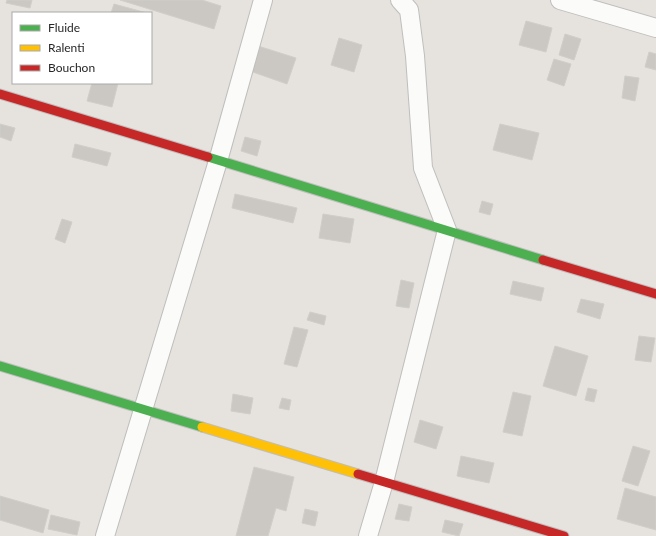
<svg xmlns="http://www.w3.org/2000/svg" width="656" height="536" font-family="Lato,sans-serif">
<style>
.building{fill:#cbc8c4;stroke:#d0cec9}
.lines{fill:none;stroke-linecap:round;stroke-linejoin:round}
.street-casing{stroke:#bfbebe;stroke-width:20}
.fast-casing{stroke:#bfbebe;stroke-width:11}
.slow-casing{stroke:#bfbebe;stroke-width:11}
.jam-casing{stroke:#bfbebe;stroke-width:11}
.street{stroke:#fbfbfa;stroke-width:18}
.fast{stroke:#4caf50;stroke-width:9}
.slow{stroke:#ffc107;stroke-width:9}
.jam{stroke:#c62828;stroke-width:9}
</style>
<rect width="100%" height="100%" fill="#e6e2dd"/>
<!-- building -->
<path class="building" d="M 7,0 L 32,0 L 30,8 L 6,3 Z
M 120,0 L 202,0 L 221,6 L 214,29 Z
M 114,4 L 147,13 L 111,13 Z
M 526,21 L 552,28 L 546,52 L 519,45 Z
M 565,34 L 581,39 L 574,60 L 559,55 Z
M 339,38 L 362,45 L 354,72 L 331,65 Z
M 258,46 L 296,58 L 287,84 L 250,71 Z
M 649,52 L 656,54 L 656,70 L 645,67 Z
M 554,59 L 571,64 L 564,86 L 547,80 Z
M 625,76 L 639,78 L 635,101 L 622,98 Z
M 92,83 L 118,83 L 112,107 L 87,101 Z
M 0,124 L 15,128 L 11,141 L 0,137 Z
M 500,124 L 539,133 L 532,160 L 493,150 Z
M 245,137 L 261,141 L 257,156 L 241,151 Z
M 75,144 L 111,153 L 107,166 L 72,157 Z
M 235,194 L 297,208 L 293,223 L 232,208 Z
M 482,201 L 493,204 L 490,215 L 479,212 Z
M 323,214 L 354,219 L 350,243 L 319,238 Z
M 62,219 L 72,222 L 65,243 L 55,239 Z
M 401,280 L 414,283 L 409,308 L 396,306 Z
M 513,281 L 544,288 L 541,301 L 510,294 Z
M 581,299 L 604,304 L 600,319 L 577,312 Z
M 310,312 L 326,316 L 324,325 L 307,320 Z
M 294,327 L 308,330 L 297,367 L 284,364 Z
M 639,336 L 655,338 L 651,362 L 635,360 Z
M 555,346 L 588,356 L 576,396 L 543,386 Z
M 588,388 L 597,390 L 594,402 L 585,400 Z
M 513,392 L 531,396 L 522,436 L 503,432 Z
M 233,394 L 253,398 L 250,414 L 231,411 Z
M 282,398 L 291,400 L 289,410 L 279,408 Z
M 420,420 L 443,427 L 436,449 L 414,442 Z
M 633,446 L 650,451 L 638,486 L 622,481 Z
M 461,456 L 494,463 L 489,483 L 457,476 Z
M 254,467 L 294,477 L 286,511 L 276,508 L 268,536 L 236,536 Z
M 625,488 L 656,497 L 656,530 L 617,519 Z
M 0,496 L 49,510 L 43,533 L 0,520 Z
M 399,504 L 412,507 L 409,521 L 395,519 Z
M 305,509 L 318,512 L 315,526 L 302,523 Z
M 51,515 L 80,522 L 77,535 L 48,529 Z
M 445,520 L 463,524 L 459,536 L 442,532 Z"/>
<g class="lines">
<!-- street casing -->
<g class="street-casing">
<path id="street" d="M 560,0 L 656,28
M 105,536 L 218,161 L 263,0
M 368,536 L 384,482 L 447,230 L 423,168 L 415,56 L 409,10 L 400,0"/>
</g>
<!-- fast casing -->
<g class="fast-casing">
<path id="fast" d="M 208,157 L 543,260
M 0,366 L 202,427"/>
</g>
<!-- slow casing -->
<g class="slow-casing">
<path id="slow" d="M 202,427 L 358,474"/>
</g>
<!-- jam casing -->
<g class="jam-casing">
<path id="jam" d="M 0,94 L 208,157
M 543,260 L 656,294
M 358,474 L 564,536"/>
</g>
<!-- street -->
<use href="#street" class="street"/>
<!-- fast -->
<use href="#fast" class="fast"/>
<!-- slow -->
<use href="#slow" class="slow"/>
<!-- jam -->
<use href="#jam" class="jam"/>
</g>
<!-- legend -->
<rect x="12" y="12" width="140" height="72" fill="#ffffff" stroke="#a9a9a9"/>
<rect x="20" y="25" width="20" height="6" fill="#4caf50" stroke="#a9a9a9"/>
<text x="48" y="32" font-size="12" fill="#272727">Fluide</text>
<rect x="20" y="45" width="20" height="6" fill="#ffc107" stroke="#a9a9a9"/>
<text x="48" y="52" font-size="12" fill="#272727">Ralenti</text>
<rect x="20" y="65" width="20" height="6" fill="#c62828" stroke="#a9a9a9"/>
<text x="48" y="72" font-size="12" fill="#272727">Bouchon</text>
</svg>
